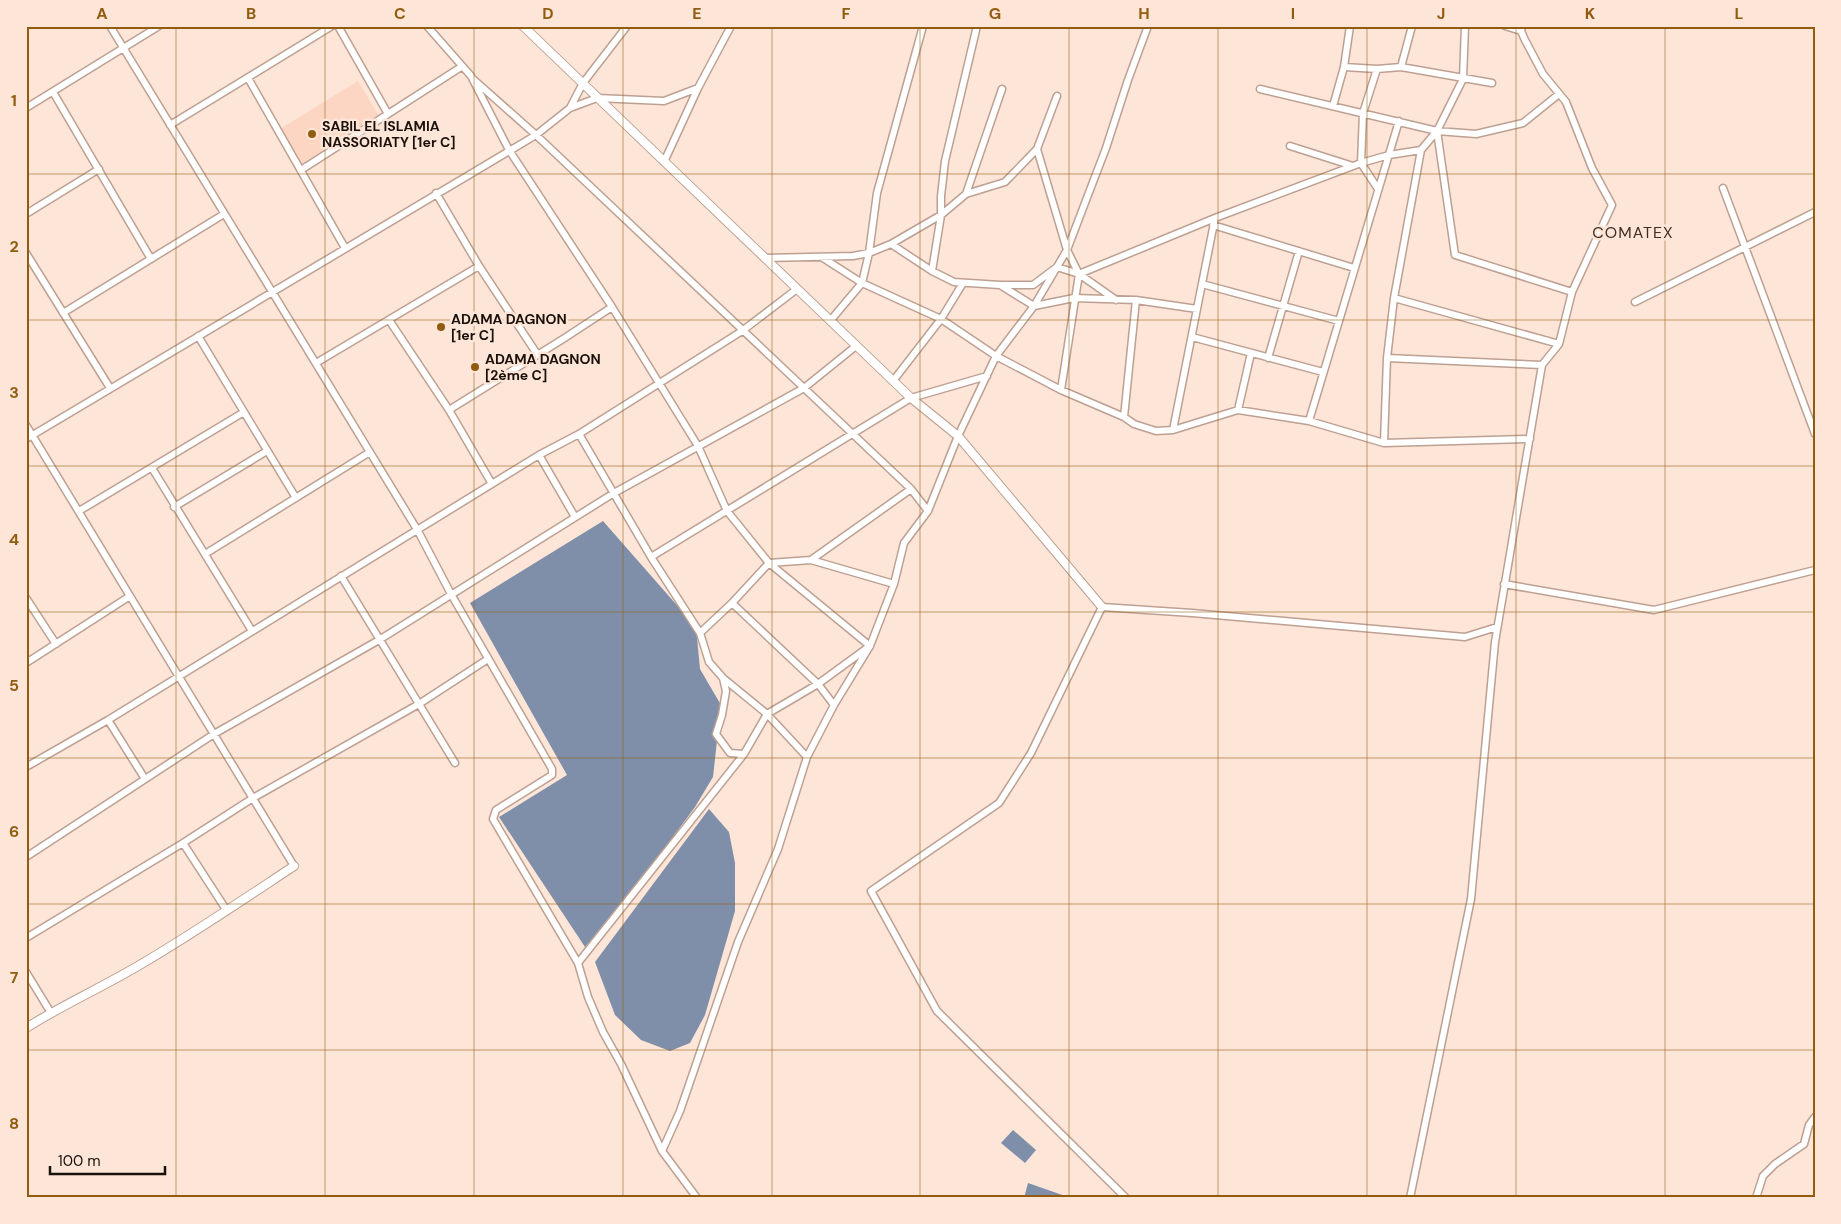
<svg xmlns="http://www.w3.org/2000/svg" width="1841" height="1224" font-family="'DM Sans',sans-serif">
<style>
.built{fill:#fcd6c3}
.water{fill:#7f8fa9}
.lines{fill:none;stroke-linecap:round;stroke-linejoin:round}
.minor-casing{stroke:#bda092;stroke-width:9}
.tertiary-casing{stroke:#bda092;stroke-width:10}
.minor{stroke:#fff;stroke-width:6}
.tertiary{stroke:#fff;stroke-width:8}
.grid{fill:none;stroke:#915c0f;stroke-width:1;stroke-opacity:0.55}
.poi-dot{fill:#915c0f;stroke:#fde5d8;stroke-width:2}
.labels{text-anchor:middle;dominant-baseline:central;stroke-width:5;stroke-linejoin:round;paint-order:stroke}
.poi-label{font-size:14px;font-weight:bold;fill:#1b110b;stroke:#fde5d8;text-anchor:start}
.quarter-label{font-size:16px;letter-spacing:1px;fill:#432c20;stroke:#fde5d8}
.neatline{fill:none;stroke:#915c0f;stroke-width:2}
.grid-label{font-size:16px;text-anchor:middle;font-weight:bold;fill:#915c0f}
</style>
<rect width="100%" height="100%" fill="#fde5d8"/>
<!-- built -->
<path class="built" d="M 358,81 L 379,116 L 301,164 L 280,129 Z"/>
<!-- water -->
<path class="water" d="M 603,521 L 696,627 L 700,669 L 721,705 L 713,777 L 695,807 L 624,903 L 585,947 L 499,817 L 567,775 L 470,603 Z
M 709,809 L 729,832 L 735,863 L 735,911 L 705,1015 L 690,1043 L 670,1051 L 641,1040 L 615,1015 L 595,962 Z
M 1013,1130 L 1036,1150 L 1025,1163 L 1001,1143 Z
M 1028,1183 L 1071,1198 L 1024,1198 Z"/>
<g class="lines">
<!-- minor casing -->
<g class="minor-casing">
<path id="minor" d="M 110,26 L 418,531 L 451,594 L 552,769 L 552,775 L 496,810 L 493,819 L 578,963 L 588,997 L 603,1032 L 621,1064 L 662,1151 L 697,1198
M 338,26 L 388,114
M 427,26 L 471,76 L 509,150 L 612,307 L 698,446 L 727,511 L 769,563 L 870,646 L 818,684 L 767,714 L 744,754 L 578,963
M 1505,26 L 1521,31
M 1344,67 L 1377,69 L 1401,67 L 1492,83
M 1401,67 L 1412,26
M 1377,69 L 1363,113 L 1361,163 L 1378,189
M 248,78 L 345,248
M 473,79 L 536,135 L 911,489 L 928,511
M 1260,89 L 1437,131 L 1476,134 L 1523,123 L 1559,94
M 53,92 L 151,259
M 1333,106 L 1344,67 L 1350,26
M 26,108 L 159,26
M 570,108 L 583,83 L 627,26
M 170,125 L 332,26
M 1437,131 L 1455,255 L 1572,292
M 1290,146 L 1353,166
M 1037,149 L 1067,250 L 1079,274 L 1116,300
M 664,162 L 698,88 L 731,26
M 301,170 L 461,67
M 1723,188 L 1815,434
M 436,193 L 479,266 L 537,354
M 966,194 L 1002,89
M 26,214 L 99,169
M 1213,225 L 1354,268
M 891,244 L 941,215 L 966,194 L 1005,182 L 1037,149 L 1057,96
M 26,253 L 110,388
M 765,258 L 853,256 L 869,253 L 891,244 L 932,271 L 954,282 L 1000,285 L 1034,306 L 1074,298 L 1136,300 L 1197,309
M 823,258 L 862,283 L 941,319 L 996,356 L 1061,390 L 1124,417 L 1134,424 L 1156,431 L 1173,430 L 1238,410 L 1309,421 L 1384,443 L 1530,439
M 932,271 L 941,215 L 941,196 L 945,161 L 977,26
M 1202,284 L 1339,321
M 1001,285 L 1033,285 L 1057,267 L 1079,274 L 1215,218 L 1361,163 L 1389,155 L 1421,150
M 1394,298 L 1559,344
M 1635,302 L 1815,212
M 63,313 L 224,214
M 389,320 L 449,410 L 492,484
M 830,321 L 862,283 L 869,253 L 877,193 L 923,26
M 198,336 L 296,498
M 1192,337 L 1323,372
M 1268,358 L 1299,251
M 1387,358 L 1542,365
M 316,363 L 479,266
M 893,381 L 941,319 L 963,283
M 1061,390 L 1079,274
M 449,410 L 563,339 L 612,307
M 1238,410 L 1251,353
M 1124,417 L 1136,300
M 1309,421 L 1399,121
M 26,425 L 294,866
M 1173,430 L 1215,218
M 579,434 L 651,557 L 700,633 L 709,662 L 723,678 L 726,691 L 722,715 L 716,734 L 730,753 L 744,754
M 26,439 L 536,135 L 570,108 L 597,98 L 664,101 L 698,88
M 1384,443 L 1387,358 L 1394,298 L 1421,150 L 1437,131 L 1463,79 L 1465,26
M 539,455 L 575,517
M 152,468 L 252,631
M 174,507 L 267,451
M 79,511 L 244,412
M 205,554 L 370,452
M 651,557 L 911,398 L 987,376
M 811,560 L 911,489
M 341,576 L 455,763
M 1504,584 L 1654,610 L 1815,570
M 26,598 L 56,644
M 732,603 L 818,684 L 834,705
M 700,633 L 732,603 L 769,563 L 811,560 L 894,584
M 26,663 L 130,596
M 723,678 L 767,714 L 807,757
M 108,720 L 145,779
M 26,767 L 108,720 L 539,455 L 579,434 L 742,331 L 797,289
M 183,843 L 227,911
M 26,857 L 214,734 L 379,640 L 614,493 L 804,388 L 856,346
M 26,938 L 183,843 L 253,798 L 419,704 L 488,659
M 26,972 L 51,1013
M 662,1151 L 680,1111 L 738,942 L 778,849 L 807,757 L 834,705 L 870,646 L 894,584 L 904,543 L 928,511 L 958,436 L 996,356 L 1034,306 L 1067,250 L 1106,148 L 1128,80 L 1148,26
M 1126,1198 L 937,1011 L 871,891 L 999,803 L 1031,753 L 1102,607 L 1192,613 L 1465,637 L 1497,627
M 1410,1198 L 1471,899 L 1495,642 L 1542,365 L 1559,344 L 1572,292 L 1612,205 L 1592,168 L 1566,102 L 1543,74 L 1525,40 L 1521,31 L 1522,26
M 1756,1198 L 1763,1176 L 1775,1164 L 1804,1144 L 1809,1125 L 1815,1117"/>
</g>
<!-- tertiary casing -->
<g class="tertiary-casing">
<path id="tertiary" d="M 523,26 L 911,398 L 958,436 L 1102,607
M 26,1028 C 64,1004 105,986 143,963 C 194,933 244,899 294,866"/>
</g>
<!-- minor -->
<use href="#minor" class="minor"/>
<!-- tertiary -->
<use href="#tertiary" class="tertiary"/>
</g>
<!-- grid -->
<path class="grid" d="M 176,26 L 176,1198M 325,26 L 325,1198M 474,26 L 474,1198M 623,26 L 623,1198M 772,26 L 772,1198M 920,26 L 920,1198M 1069,26 L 1069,1198M 1218,26 L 1218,1198M 1367,26 L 1367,1198M 1516,26 L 1516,1198M 1665,26 L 1665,1198M 26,174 L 1815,174M 26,320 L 1815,320M 26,466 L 1815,466M 26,612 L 1815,612M 26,758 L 1815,758M 26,904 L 1815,904M 26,1050 L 1815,1050"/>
<!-- markers -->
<g class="poi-dot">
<circle cx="312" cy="134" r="5"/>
<circle cx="441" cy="327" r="5"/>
<circle cx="475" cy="367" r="5"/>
</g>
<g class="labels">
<!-- poi labels -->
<g class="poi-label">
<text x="322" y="126">SABIL EL ISLAMIA<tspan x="322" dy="16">NASSORIATY [1er C]</tspan></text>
<text x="451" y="319">ADAMA DAGNON<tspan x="451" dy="16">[1er C]</tspan></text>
<text x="485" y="359">ADAMA DAGNON<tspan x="485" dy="16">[2ème C]</tspan></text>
</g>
<!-- quarter labels -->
<g class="quarter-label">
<text x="1633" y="232">COMATEX</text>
</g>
</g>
<!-- border -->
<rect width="1841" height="1224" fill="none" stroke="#fde5d8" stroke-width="55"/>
<!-- scale -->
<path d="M50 1166v8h115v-8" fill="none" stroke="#1b110b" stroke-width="2.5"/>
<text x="58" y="1166" font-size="15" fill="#1b110b" stroke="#fde5d8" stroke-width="4" paint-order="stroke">100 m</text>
<rect x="28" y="28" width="1786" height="1168" class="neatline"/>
<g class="grid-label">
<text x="102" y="19">A</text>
<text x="251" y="19">B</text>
<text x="400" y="19">C</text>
<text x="548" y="19">D</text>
<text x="697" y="19">E</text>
<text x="846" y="19">F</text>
<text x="995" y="19">G</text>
<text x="1144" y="19">H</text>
<text x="1293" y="19">I</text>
<text x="1441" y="19">J</text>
<text x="1590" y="19">K</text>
<text x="1739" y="19">L</text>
<text x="14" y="106">1</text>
<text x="14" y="252">2</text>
<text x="14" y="398">3</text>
<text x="14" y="545">4</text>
<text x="14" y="691">5</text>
<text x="14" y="837">6</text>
<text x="14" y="983">7</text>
<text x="14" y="1129">8</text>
</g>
</svg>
